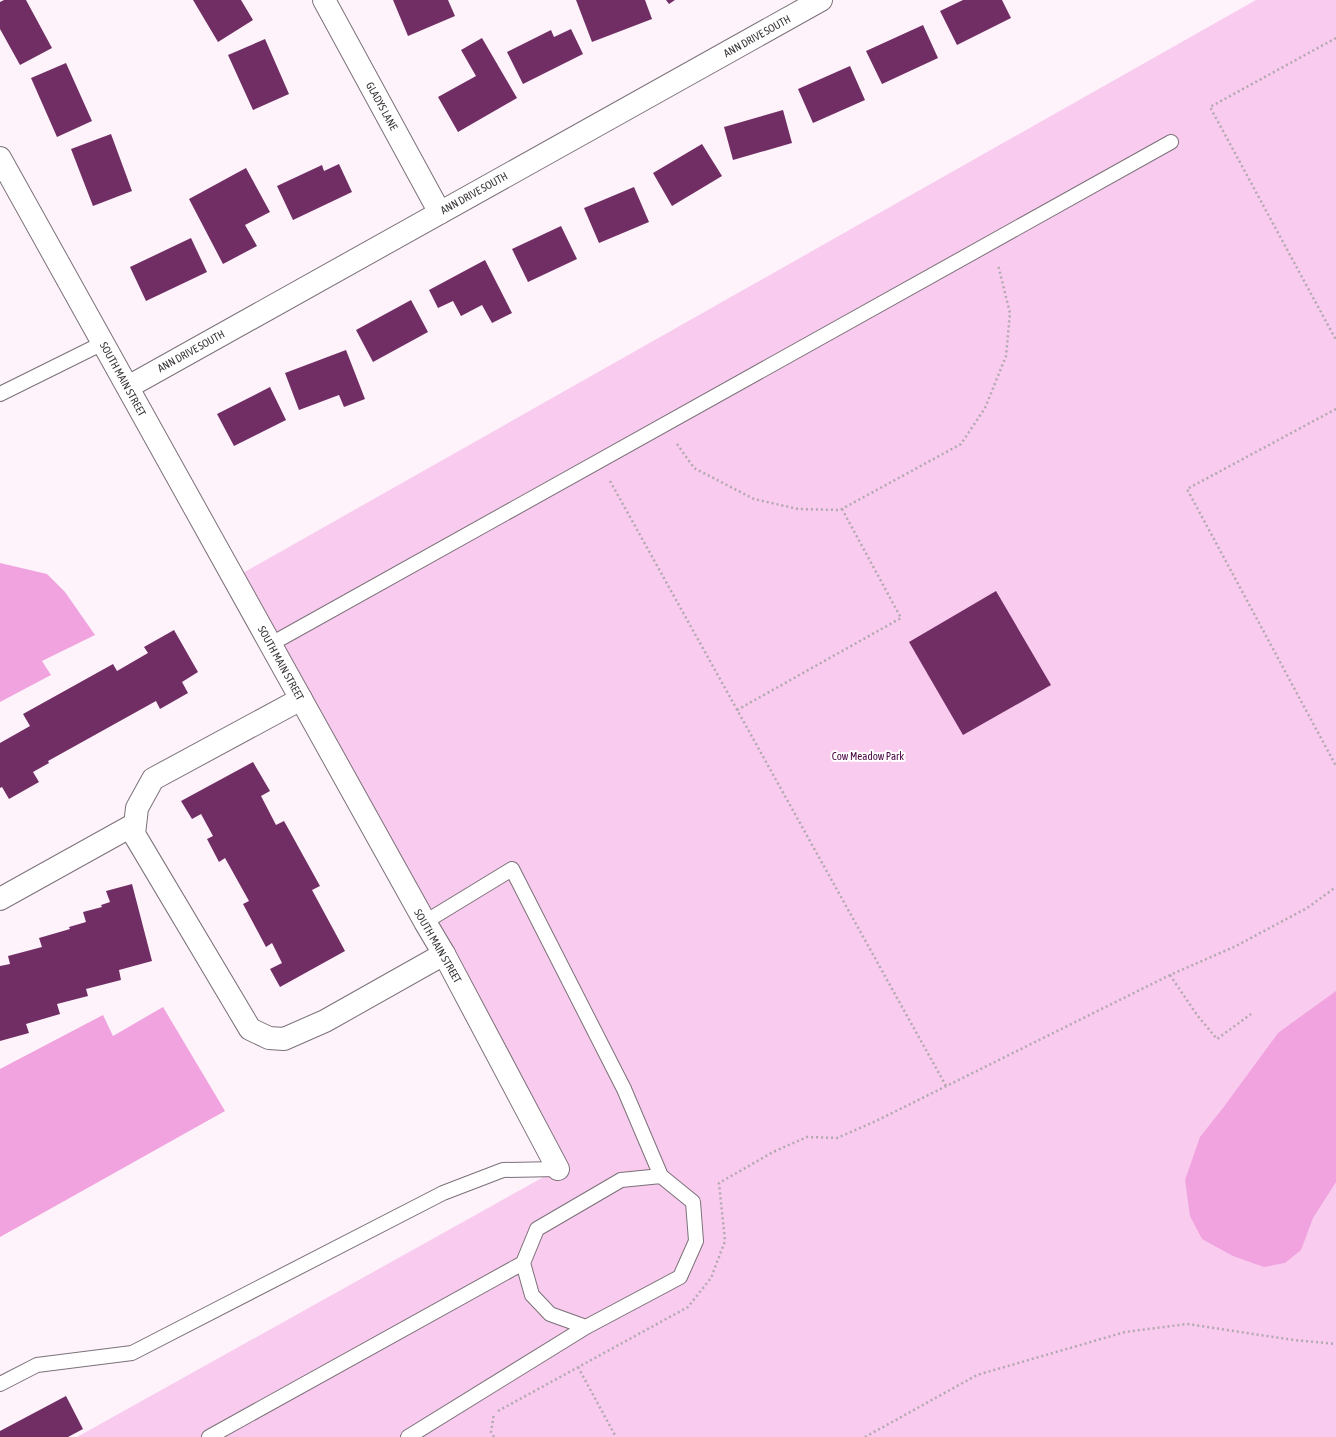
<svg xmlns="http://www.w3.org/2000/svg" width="1336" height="1437" font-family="'Asap Condensed',sans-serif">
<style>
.green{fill:#f9cbee}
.water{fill:#f0a3df}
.building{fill:#712e65}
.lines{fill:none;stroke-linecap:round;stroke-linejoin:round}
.service-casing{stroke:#7b7179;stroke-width:16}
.minor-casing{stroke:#7b7179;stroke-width:24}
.tertiary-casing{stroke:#7b7179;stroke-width:24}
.path{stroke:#b1a9af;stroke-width:2.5;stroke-dasharray:2 3;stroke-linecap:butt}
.service{stroke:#fff;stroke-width:14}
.minor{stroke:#fff;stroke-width:22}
.tertiary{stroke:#fff;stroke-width:22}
.labels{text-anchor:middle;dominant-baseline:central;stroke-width:4;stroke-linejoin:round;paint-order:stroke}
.street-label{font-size:11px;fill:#383437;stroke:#fff}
.park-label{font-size:11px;fill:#490440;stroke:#fff}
</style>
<rect width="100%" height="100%" fill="#fef3fb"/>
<!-- green -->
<path class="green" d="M 1256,0 L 1336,0 L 1336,1437 L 77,1437 L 558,1169 L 234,578 Z"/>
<!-- water -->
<path class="water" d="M 0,563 L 47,574 L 65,592 L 95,635 L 42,661 L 51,675 L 0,702 Z
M 1336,991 L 1336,1182 L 1313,1218 L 1301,1250 L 1285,1263 L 1264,1267 L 1233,1256 L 1202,1239 L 1190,1216 L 1185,1180 L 1200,1137 L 1223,1108 L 1278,1033 Z
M 163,1007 L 225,1111 L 0,1237 L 0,1069 L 103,1015 L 113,1036 Z"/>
<!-- building -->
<path class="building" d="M 4,0 L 26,0 L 52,48 L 20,65 L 0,29 L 0,2 Z
M 193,0 L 241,0 L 253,20 L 218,42 Z
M 393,0 L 448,0 L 455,16 L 408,36 Z
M 576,0 L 645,0 L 652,19 L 592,42 Z
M 666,0 L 675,0 L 669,4 Z
M 963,0 L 1002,0 L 1011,18 L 957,45 L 940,11 Z
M 923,25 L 938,58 L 882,84 L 866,51 Z
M 571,29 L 583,54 L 523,84 L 507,52 L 551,30 L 554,37 Z
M 482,38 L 517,98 L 458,132 L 438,97 L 476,76 L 461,50 Z
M 265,39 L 289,94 L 253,110 L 228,55 Z
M 66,63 L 92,121 L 57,137 L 31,78 Z
M 850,66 L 865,100 L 813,123 L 798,89 Z
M 783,110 L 792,143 L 733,160 L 724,127 Z
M 111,134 L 132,191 L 93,206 L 71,149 Z
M 702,144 L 722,176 L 672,206 L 653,173 Z
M 339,164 L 352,192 L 293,220 L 277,186 L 322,165 L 324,171 Z
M 246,168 L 270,212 L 245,225 L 257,246 L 223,264 L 189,199 Z
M 634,187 L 649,222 L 599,243 L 584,208 Z
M 561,226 L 577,259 L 528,282 L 512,249 Z
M 191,238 L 207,272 L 146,301 L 130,267 Z
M 485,260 L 512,313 L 492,323 L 482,305 L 461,316 L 453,301 L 438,308 L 429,290 Z
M 411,300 L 428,332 L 373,362 L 356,330 Z
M 346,350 L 365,399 L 344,407 L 339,395 L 299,410 L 285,373 Z
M 270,387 L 286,420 L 234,446 L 217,414 Z
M 996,591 L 1051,685 L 963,735 L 909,642 Z
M 174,630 L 198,672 L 182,682 L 188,693 L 160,709 L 156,701 L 48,761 L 49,763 L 33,772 L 39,782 L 9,799 L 2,787 L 0,788 L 0,743 L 30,726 L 23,714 L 113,664 L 117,671 L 148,653 L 144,647 Z
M 253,762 L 270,791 L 261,796 L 276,825 L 284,821 L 320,886 L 312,890 L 345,951 L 280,987 L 270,969 L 282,963 L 272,943 L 266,947 L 243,904 L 249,901 L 225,858 L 219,862 L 207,839 L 213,836 L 201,814 L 192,819 L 181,801 Z
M 132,884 L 152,961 L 119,970 L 121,980 L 86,989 L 88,996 L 57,1004 L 60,1014 L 26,1024 L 29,1033 L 0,1041 L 0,966 L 10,964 L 8,956 L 42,947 L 39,938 L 70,929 L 69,927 L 86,922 L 83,912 L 102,907 L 101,905 L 110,902 L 106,891 Z
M 66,1396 L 83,1429 L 68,1437 L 0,1437 L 0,1431 Z"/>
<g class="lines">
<!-- service casing -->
<g class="service-casing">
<path id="service" d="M 0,394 L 103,343
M 271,644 L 1171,142
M 425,922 L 512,869 L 624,1089 L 661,1176
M 661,1176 L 693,1202 L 696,1241 L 680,1277 L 586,1327 L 550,1314 L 532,1295 L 523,1263 L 537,1229 L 621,1180 Z
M 0,1384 L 37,1365 L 132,1353 L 443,1193 L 503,1170 L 558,1169
M 209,1437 L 523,1263
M 408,1437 L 586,1327"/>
</g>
<!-- minor casing -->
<g class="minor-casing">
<path id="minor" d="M 324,0 L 440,213
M 128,387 L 821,0
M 301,699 L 153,779 L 137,808 L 134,834 L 250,1029 L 269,1038 L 284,1039 L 325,1021 L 444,954
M 0,899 L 135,824"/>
</g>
<!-- tertiary casing -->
<g class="tertiary-casing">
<path id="tertiary" d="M 0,158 L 425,922 L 444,954 L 558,1169"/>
</g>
<!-- path -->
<path class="path" d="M 1336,38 L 1210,107 L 1336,340
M 1336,409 L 1187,489 L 1336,766
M 677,444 L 694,468 L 754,499 L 798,509 L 840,510 L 961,444 L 985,408 L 1006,356 L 1010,313 L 998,265
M 610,481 L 946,1086
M 737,710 L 901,618 L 842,509
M 1170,975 L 1197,1015 L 1217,1039 L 1251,1014
M 578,1367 L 616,1437
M 498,1411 L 688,1307 L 711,1278 L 725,1241 L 719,1183 L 773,1152 L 807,1137 L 837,1138 L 876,1121 L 1170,975 L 1236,946 L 1307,908 L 1336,887
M 494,1437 L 491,1432 L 494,1413
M 865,1437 L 977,1375 L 1125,1332 L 1187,1324 L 1294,1340 L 1336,1344"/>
<!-- service -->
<use href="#service" class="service"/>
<!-- minor -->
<use href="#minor" class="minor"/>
<!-- tertiary -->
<use href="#tertiary" class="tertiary"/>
</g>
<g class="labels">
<!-- street labels -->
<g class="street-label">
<text transform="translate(757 36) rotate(-29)">ANN DRIVE SOUTH</text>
<text transform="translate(382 106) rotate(61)">GLADYS LANE</text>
<text transform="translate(474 193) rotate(-29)">ANN DRIVE SOUTH</text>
<text transform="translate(191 351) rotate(-29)">ANN DRIVE SOUTH</text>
<text transform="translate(123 379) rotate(61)">SOUTH MAIN STREET</text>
<text transform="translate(281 663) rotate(61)">SOUTH MAIN STREET</text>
<text transform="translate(438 946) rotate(60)">SOUTH MAIN STREET</text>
</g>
<!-- park labels -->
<g class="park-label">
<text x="868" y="756">Cow Meadow Park</text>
</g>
</g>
</svg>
